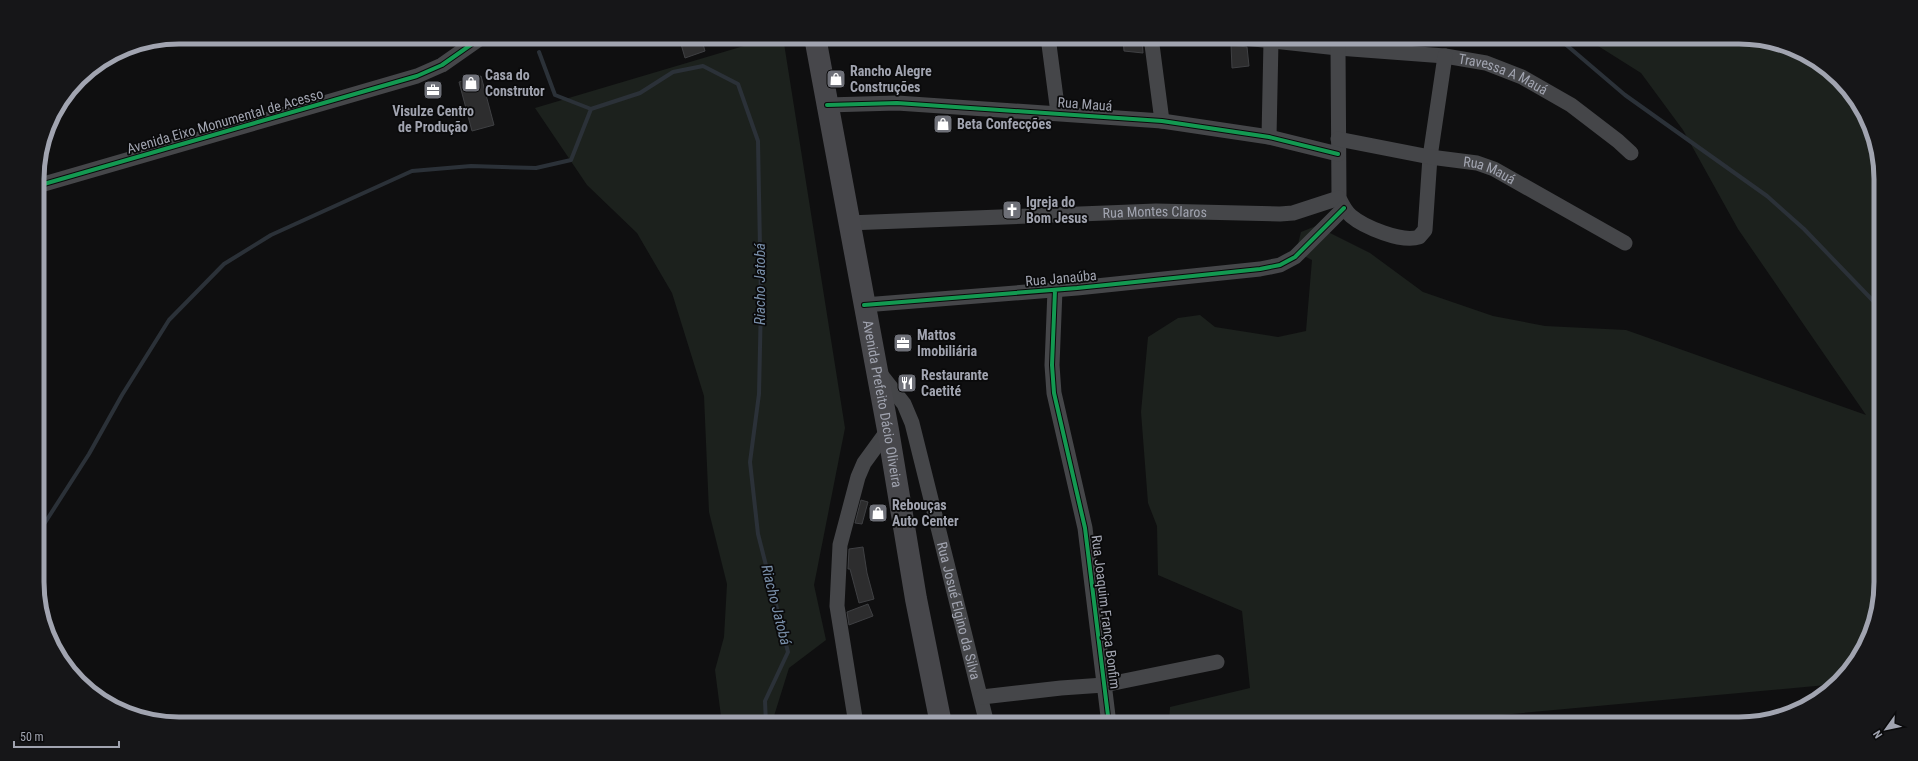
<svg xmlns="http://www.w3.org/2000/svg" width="1918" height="761" font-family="'Roboto Condensed',sans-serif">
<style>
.green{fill:#1c211d}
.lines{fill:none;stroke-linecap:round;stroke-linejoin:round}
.stream{stroke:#2b3138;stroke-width:4}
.building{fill:#2d2d2e;stroke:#3f4043}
.minor{stroke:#454649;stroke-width:15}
.primary{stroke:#47474b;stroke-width:22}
.cycleway-casing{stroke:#0a0a0b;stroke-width:6}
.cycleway{stroke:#139951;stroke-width:4}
.labels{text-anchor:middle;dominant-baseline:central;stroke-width:3.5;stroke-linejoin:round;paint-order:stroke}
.poi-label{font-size:14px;font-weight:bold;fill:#a1a4b0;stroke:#0a0a0b;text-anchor:start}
.street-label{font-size:14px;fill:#a1a4b0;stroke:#0a0a0b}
.water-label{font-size:15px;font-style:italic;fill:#798fa9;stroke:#0a0a0b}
.rim{fill:none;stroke:#a1a4b0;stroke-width:5}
</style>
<rect width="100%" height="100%" fill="#0f0f10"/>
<!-- green -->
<path class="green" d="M 774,37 L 783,37 L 845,428 L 814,585 L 826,640 L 789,668 L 774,716 L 776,724 L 722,724 L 715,670 L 724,637 L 727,584 L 709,512 L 704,396 L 672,293 L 637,233 L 587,185 L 535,108 Z
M 1587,37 L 1739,37 L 1785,45 L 1846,85 L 1866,116 L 1880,160 L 1881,582 L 1873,628 L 1852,668 L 1837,684 L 1425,722 L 1426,724 L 1169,724 L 1170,707 L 1250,688 L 1242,611 L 1158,575 L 1157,526 L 1148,503 L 1141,412 L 1148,337 L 1178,318 L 1200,315 L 1215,327 L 1278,337 L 1306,331 L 1312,260 L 1296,252 L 1301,232 L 1316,226 L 1370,253 L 1423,292 L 1493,316 L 1545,326 L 1626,330 L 1866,415 L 1738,229 L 1683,130 L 1641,73 L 1587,39 Z"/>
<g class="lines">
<!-- stream -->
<path class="stream" d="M 1557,37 L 1625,95 L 1767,196 L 1804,229 L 1880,308
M 539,52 L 555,95 L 591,109 L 640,93 L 673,72 L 703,66 L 738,84 L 758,141 L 761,301 L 759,394 L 750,462 L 758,534 L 788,652 L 765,701 L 766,724
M 39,532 L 89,454 L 122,395 L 169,320 L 224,264 L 271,235 L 412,171 L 471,166 L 536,168 L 571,160 L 591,109"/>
</g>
<!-- building -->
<path class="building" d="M 679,37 L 701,37 L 705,51 L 685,58 Z
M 1123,37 L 1142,37 L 1143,53 L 1124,51 Z
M 1231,45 L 1247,47 L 1249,66 L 1232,68 Z
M 481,76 L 494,125 L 472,131 L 459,82 Z
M 861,500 L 868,502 L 862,524 L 855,523 Z
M 863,547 L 867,573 L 874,599 L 859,603 L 850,569 L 848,569 L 849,549 Z
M 868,604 L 873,616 L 849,625 L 847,612 Z"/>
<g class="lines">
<!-- minor -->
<g class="minor">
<path d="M 1048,37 L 1058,113"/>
<path d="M 1151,37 L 1162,121"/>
<path id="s1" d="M 1235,37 L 1338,48 L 1445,56 L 1486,63 L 1522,77 L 1571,105 L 1618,141 L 1631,153"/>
<path d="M 1338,48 L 1339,198 C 1342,204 1345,211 1351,216 C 1364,227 1402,243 1419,237 L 1425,230 L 1430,157 L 1445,56"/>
<path d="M 827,105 L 897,103 L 1162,121 L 1269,137 L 1338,154"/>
<path d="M 1269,137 L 1271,41"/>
<path id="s2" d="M 1338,139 L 1430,157 L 1477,163 L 1494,169 L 1625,243"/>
<path d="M 37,186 L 417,76 L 442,65 L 482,37"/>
<path id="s3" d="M 848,223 L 1156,211 L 1280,214 L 1293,213 L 1339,198"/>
<path d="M 1055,290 L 1052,365 L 1054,393 L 1085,528 L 1109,724"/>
<path d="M 864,305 L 1077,288 L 1260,269 L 1280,265 L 1295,257 L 1344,208"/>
<path id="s4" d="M 878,371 L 904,404 L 912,423 L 987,724"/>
<path d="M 982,697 L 1061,688 L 1104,685 L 1217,662"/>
<path d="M 856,724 L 837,606 L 840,545 L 858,477 L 864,463 L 888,430"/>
</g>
<!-- primary -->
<path class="primary" id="s5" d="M 815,37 L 888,430 L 916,599 L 941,724"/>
<!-- cycleway casing -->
<g class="cycleway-casing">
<path id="cycleway" d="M 827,105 L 897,103 L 1162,121 L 1269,137 L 1338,154
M 37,186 L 417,76 L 442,65 L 482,37
M 1055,290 L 1052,365 L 1054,393 L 1085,528 L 1109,724
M 864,305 L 1077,288 L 1260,269 L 1280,265 L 1295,257 L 1344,208"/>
</g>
<!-- cycleway -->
<use href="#cycleway" class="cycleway"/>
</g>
<!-- icons -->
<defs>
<g id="shop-square" transform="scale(1)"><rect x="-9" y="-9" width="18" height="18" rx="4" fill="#6e7078" stroke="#0a0a0b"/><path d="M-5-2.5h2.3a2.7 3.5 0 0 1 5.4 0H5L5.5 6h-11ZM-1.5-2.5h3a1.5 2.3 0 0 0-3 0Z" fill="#fff"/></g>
<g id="office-square" transform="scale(1)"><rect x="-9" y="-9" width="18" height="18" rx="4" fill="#6e7078" stroke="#0a0a0b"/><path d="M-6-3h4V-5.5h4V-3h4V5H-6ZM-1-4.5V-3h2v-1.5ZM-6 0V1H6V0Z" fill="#fff"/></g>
<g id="church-square" transform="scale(1)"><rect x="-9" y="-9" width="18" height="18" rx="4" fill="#6e7078" stroke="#0a0a0b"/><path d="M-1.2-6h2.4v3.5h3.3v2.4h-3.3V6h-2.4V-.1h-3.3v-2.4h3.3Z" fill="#fff"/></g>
<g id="restaurant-square" transform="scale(1)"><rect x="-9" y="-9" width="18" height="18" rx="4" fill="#6e7078" stroke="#0a0a0b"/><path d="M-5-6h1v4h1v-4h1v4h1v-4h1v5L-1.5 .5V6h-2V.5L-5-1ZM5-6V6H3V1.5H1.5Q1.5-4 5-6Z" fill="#fff"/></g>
</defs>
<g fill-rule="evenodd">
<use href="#shop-square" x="836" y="79"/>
<use href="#shop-square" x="471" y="83"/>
<use href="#office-square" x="433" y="90"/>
<use href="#shop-square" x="943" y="124"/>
<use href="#church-square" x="1012" y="210"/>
<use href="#office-square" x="903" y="343"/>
<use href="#restaurant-square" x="907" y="383"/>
<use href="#shop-square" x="878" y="513"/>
</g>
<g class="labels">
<!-- poi labels -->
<g class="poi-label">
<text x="850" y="71">Rancho Alegre<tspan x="850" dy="16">Construções</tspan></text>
<text x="485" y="75">Casa do<tspan x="485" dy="16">Construtor</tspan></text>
<text x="433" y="111" text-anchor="middle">Visulze Centro<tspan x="433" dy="16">de Produção</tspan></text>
<text x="957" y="124">Beta Confecções</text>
<text x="1026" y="202">Igreja do<tspan x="1026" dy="16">Bom Jesus</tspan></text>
<text x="917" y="335">Mattos<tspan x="917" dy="16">Imobiliária</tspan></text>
<text x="921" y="375">Restaurante<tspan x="921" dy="16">Caetité</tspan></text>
<text x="892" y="505">Rebouças<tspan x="892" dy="16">Auto Center</tspan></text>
</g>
<!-- street labels -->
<g class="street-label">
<text stroke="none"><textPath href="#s1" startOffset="272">Travessa A Mauá</textPath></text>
<text transform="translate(1085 104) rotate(4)">Rua Mauá</text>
<text transform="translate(225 121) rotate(-16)">Avenida Eixo Monumental de Acesso</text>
<text stroke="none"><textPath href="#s2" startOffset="155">Rua Mauá</textPath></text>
<text stroke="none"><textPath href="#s3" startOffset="307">Rua Montes Claros</textPath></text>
<text transform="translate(1061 278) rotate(-5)">Rua Janaúba</text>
<text stroke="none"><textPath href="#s5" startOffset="373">Avenida Prefeito Dácio Oliveira</textPath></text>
<text stroke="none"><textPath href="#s4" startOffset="256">Rua Josué Elgino da Silva</textPath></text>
<text transform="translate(1106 612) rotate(83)">Rua Joaquim França Bonfim</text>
</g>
<!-- water labels -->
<g class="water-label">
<text transform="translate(760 284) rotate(-90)">Riacho Jatobá</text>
<text transform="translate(776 605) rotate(76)">Riacho Jatobá</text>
</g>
</g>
<!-- crop -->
<path d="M0 0H1918V761H0ZM179 44H1739A135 135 0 0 1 1874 179V582A135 135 0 0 1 1739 717H179A135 135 0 0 1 44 582V179A135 135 0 0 1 179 44Z" fill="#161618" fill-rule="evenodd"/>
<path class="rim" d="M179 44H1739A135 135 0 0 1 1874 179V582A135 135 0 0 1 1739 717H179A135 135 0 0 1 44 582V179A135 135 0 0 1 179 44Z"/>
<!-- north arrow -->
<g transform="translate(1886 729) rotate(237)" stroke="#0a0a0b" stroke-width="3" paint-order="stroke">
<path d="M0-3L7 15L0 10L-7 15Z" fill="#a1a4b0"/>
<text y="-6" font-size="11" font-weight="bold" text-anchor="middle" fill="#a1a4b0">N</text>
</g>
<!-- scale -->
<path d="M14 741v6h105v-6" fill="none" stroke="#a1a4b0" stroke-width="2"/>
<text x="20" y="741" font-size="12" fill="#a1a4b0" stroke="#0a0a0b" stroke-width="3" paint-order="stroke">50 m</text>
</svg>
